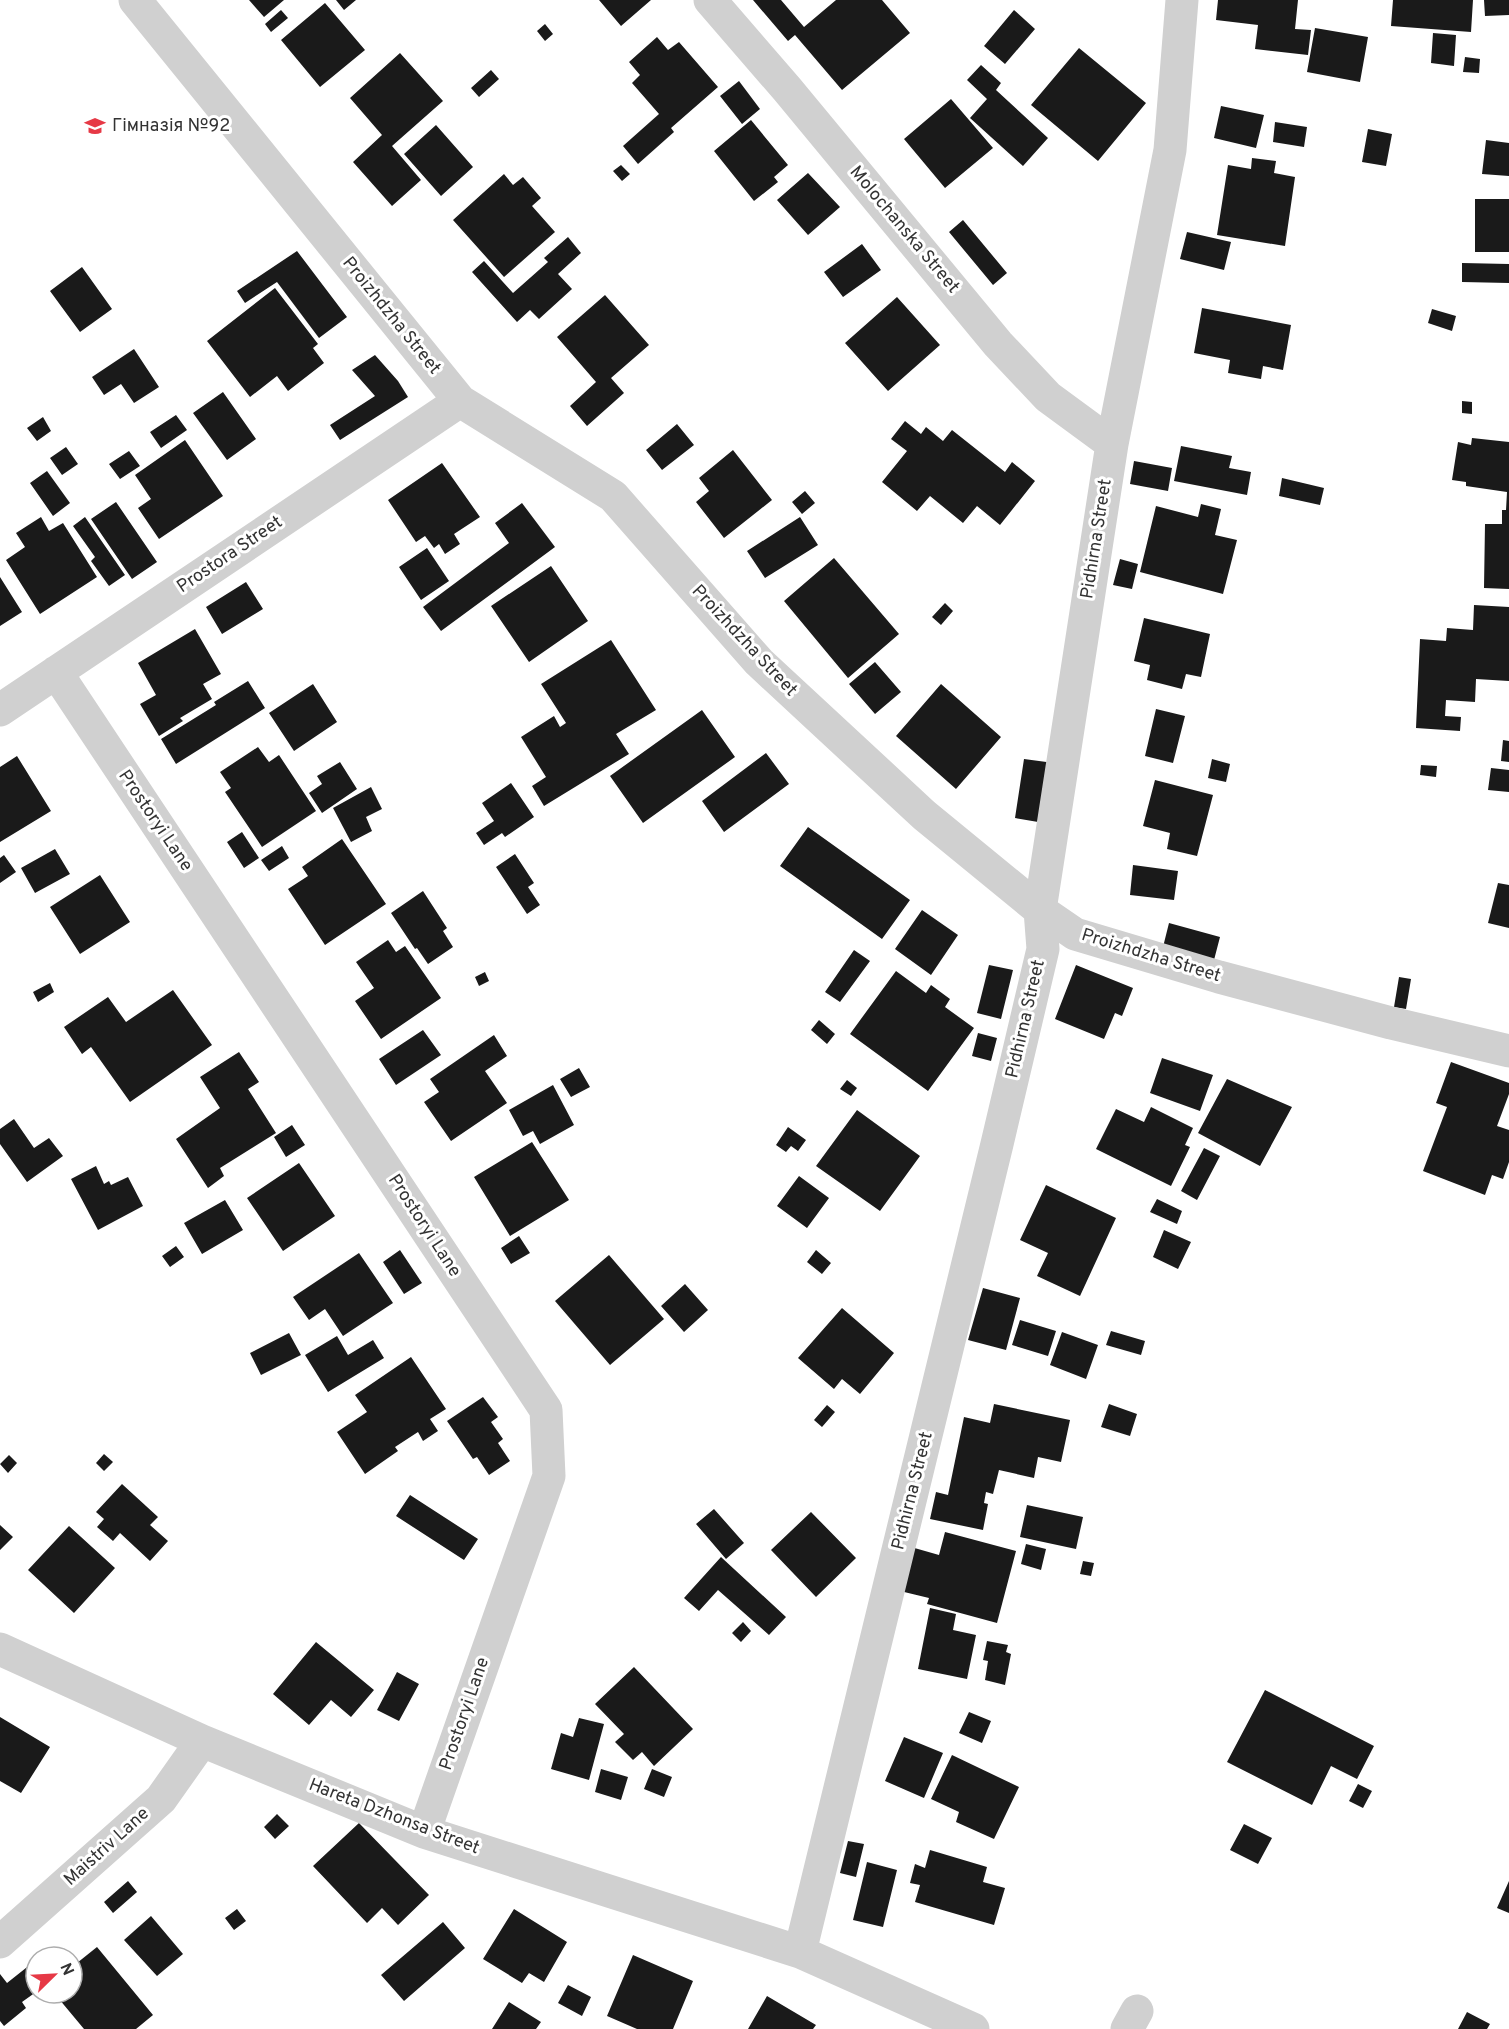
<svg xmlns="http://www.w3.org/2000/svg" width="1509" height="2029" font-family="Overpass,sans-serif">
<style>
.building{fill:#1a1a1a}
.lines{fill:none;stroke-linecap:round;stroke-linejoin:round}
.minor{stroke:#d0d0d0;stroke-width:33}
.labels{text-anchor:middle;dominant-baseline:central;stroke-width:6;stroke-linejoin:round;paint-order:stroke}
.poi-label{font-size:18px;fill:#333;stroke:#fff;text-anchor:start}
.street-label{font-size:18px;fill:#333;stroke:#fff}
</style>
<rect width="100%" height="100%" fill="#fff"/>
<!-- building -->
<path class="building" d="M 249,0 L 284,0 L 264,17 Z
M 336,0 L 356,0 L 344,10 Z
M 599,0 L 651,0 L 621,26 Z
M 753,0 L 781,0 L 804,27 L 836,0 L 882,0 L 910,33 L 842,90 L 795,35 L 788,41 Z
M 1218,0 L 1298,0 L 1295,29 L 1311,30 L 1308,55 L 1255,49 L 1258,25 L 1216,20 Z
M 1393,0 L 1473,0 L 1471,32 L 1391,26 Z
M 1484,0 L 1509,0 L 1509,15 L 1485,16 Z
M 325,3 L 365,50 L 320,87 L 281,40 Z
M 281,10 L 288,18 L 271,32 L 265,24 Z
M 1014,10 L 1035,29 L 1005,64 L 984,46 Z
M 545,24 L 553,34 L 545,41 L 537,31 Z
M 1315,28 L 1368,37 L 1360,82 L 1307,72 Z
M 1433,33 L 1456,35 L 1454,66 L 1431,63 Z
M 657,37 L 668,50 L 679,42 L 718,87 L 671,128 L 674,132 L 638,164 L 623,146 L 659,114 L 632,83 L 640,75 L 629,62 Z
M 1079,48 L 1146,103 L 1098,161 L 1031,105 Z
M 400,53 L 443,101 L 392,146 L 421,180 L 392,206 L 353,162 L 382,135 L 350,98 Z
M 1465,57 L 1480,59 L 1479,73 L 1463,72 Z
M 981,65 L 1001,83 L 996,90 L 1048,138 L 1023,166 L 970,118 L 987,99 L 967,80 Z
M 491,70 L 499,79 L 479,97 L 471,88 Z
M 739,81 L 760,109 L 742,124 L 720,96 Z
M 951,99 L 993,148 L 945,188 L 904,139 Z
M 1221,106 L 1264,115 L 1256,148 L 1214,138 Z
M 751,120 L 788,165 L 774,177 L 778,182 L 754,201 L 714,151 Z
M 1275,122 L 1307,127 L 1304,147 L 1273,142 Z
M 436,125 L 473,167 L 441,196 L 404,154 Z
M 1368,129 L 1392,134 L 1386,166 L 1362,162 Z
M 1486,140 L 1509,143 L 1509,176 L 1482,174 Z
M 1252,158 L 1276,161 L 1274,173 L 1295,177 L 1285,246 L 1217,235 L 1228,165 L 1251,169 Z
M 621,165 L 630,174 L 622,181 L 613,171 Z
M 808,173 L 840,207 L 808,235 L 777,200 Z
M 504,174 L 513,185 L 523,177 L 541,198 L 532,206 L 555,232 L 504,277 L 453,220 Z
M 1475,199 L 1509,199 L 1509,252 L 1475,252 Z
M 963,220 L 1007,273 L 993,285 L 949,232 Z
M 1187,232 L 1231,242 L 1224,270 L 1180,259 Z
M 568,237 L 581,253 L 558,274 L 572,289 L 539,319 L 530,310 L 517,322 L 472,272 L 484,261 L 513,293 L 548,262 L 544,258 Z
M 862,244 L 881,270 L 843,297 L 824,272 Z
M 297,251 L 347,317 L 319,338 L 277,282 L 245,303 L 237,291 Z
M 1462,263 L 1509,264 L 1509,283 L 1462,282 Z
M 82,267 L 112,309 L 80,332 L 50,291 Z
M 275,288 L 318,344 L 313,348 L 324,363 L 288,391 L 277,376 L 250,397 L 207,341 Z
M 605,295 L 649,345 L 611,378 L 624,393 L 587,426 L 570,406 L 596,382 L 557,337 Z
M 897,297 L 940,345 L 888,391 L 845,343 Z
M 1202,308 L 1291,325 L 1283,370 L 1263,366 L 1261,379 L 1228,373 L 1230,360 L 1194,353 Z
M 1432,309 L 1456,316 L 1452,331 L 1428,323 Z
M 134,349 L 159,387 L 134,403 L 121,384 L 104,395 L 92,377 Z
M 375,355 L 398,381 L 408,397 L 340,440 L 330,425 L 375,396 L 352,370 Z
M 223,392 L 256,439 L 227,460 L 193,413 Z
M 1462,401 L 1472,402 L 1472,414 L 1462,413 Z
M 176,415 L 187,430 L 161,448 L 150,432 Z
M 43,417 L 51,431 L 37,441 L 27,428 Z
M 905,421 L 921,434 L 926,427 L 943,441 L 952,430 L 1005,472 L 1012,462 L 1035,481 L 1000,525 L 977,506 L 963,523 L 930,496 L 917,511 L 882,482 L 907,451 L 891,439 Z
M 677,424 L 694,445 L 662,470 L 646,450 Z
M 1472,438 L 1509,442 L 1509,589 L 1484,588 L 1485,524 L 1502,524 L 1502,510 L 1506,510 L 1507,492 L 1466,486 L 1466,482 L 1452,480 L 1458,442 L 1471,445 Z
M 185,440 L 223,496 L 159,539 L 138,508 L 151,499 L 135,475 Z
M 1181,446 L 1232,456 L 1229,468 L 1251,472 L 1247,495 L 1174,481 Z
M 66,447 L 78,464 L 62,475 L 50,458 Z
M 733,450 L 772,500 L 724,538 L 696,502 L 709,491 L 699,478 Z
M 129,451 L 140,466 L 120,479 L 109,464 Z
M 1134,461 L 1172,468 L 1168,491 L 1130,484 Z
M 442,463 L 480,517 L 454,534 L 460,544 L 445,554 L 439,544 L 434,548 L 425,536 L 416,542 L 388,500 Z
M 47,471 L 70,503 L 53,516 L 30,483 Z
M 1282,478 L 1324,488 L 1320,505 L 1279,496 Z
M 805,491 L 815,503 L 802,514 L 792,502 Z
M 116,502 L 157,562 L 132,579 L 91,519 Z
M 522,503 L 555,547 L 441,631 L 423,607 L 509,543 L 495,523 Z
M 1201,504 L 1221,509 L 1215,535 L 1237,540 L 1223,594 L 1140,572 L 1156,506 L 1198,517 Z
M 41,517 L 49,531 L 63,523 L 97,577 L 40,614 L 6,560 L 25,547 L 16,533 Z
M 85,517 L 125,575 L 109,586 L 91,561 L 95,557 L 73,526 Z
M 800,517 L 818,545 L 765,578 L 747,551 Z
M 427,548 L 449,581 L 421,600 L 399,567 Z
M 834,558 L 899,634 L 848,678 L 784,601 Z
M 1120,559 L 1138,564 L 1132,589 L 1113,585 Z
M 551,566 L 588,621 L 529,662 L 491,606 Z
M 0,577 L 22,612 L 0,626 Z
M 246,582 L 263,609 L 222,634 L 206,607 Z
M 945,603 L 953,611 L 941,625 L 932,617 Z
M 1474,605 L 1509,607 L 1509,681 L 1476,679 L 1475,702 L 1446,700 L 1445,716 L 1461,717 L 1460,731 L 1416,728 L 1420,639 L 1446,641 L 1447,628 L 1473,630 Z
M 1144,618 L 1210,634 L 1201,677 L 1186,674 L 1182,689 L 1147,680 L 1150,665 L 1134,661 Z
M 195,629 L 221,674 L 203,684 L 212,699 L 180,718 L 183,721 L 159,736 L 140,704 L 156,695 L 138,663 Z
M 611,640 L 656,710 L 616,734 L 629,754 L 544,806 L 532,786 L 546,777 L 521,737 L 554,716 L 560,727 L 566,723 L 541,684 Z
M 875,662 L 901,692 L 875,714 L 849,684 Z
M 248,681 L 265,708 L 176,764 L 161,739 L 216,705 L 214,702 Z
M 313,684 L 337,722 L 294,751 L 269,713 Z
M 941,684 L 1001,737 L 956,789 L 896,736 Z
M 1156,709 L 1185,716 L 1173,763 L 1145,756 Z
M 702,710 L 735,757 L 643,823 L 610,776 Z
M 1503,740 L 1509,741 L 1509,762 L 1501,761 Z
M 258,747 L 269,762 L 279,755 L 316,811 L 262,847 L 225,792 L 231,788 L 220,772 Z
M 766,753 L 789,784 L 724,832 L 702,801 Z
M 17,756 L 51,811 L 0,842 L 0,767 Z
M 1024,759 L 1054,763 L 1044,823 L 1015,818 Z
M 1212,759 L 1230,764 L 1226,782 L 1208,778 Z
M 340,762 L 357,789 L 322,813 L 309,793 L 322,784 L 317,776 Z
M 1421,765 L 1437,766 L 1436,777 L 1420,775 Z
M 1491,768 L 1509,770 L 1509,792 L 1488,790 Z
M 1155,780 L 1213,795 L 1197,856 L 1167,849 L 1170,833 L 1143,826 Z
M 511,783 L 534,817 L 505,837 L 502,833 L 484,845 L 476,833 L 494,821 L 482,803 Z
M 371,787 L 382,809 L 366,817 L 372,831 L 351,842 L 333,808 Z
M 808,827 L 910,900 L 882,939 L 780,866 Z
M 242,832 L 259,858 L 244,868 L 227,842 Z
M 342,839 L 386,904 L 325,945 L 288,889 L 308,876 L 302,867 Z
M 282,846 L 289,858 L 269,871 L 261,860 Z
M 55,849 L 70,874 L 35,893 L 21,868 Z
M 515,854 L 534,883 L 528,887 L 540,905 L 527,914 L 496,867 Z
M 4,855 L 16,872 L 0,883 L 0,858 Z
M 1133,865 L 1178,871 L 1174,900 L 1130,895 Z
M 100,875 L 130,922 L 80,954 L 50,907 Z
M 1498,883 L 1509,885 L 1509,928 L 1488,923 Z
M 423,891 L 447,928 L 443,931 L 453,947 L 428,964 L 417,948 L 415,949 L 391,913 Z
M 922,910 L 958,935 L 931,975 L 895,949 Z
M 1169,923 L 1220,937 L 1214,960 L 1163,947 Z
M 388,940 L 396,952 L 405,946 L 441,998 L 381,1039 L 355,1001 L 374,988 L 356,962 Z
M 854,950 L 870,961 L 840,1002 L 825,992 Z
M 989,965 L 1013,970 L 1001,1019 L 977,1013 Z
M 1076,965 L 1133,988 L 1122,1016 L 1115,1013 L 1104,1039 L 1055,1019 Z
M 896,971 L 926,993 L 931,985 L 950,999 L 945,1007 L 974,1028 L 928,1091 L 850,1034 Z
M 485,972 L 489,981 L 479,986 L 475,977 Z
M 1399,977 L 1411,979 L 1406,1009 L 1394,1007 Z
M 50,983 L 54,992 L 38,1002 L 33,992 Z
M 173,990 L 212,1045 L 130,1102 L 91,1047 L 82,1054 L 64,1027 L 108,997 L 126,1022 Z
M 819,1020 L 835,1034 L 827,1044 L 811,1030 Z
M 423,1030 L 441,1055 L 396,1085 L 379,1059 Z
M 978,1033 L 997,1038 L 991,1061 L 972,1056 Z
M 494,1035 L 507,1056 L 485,1071 L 507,1103 L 451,1141 L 424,1102 L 439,1092 L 430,1079 Z
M 239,1052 L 259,1082 L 248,1089 L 276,1133 L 220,1168 L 224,1176 L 208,1188 L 176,1139 L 220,1108 L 200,1077 Z
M 1162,1058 L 1213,1075 L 1200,1111 L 1150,1093 Z
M 1451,1062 L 1509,1083 L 1509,1094 L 1497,1126 L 1509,1130 L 1509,1162 L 1503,1179 L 1492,1175 L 1485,1195 L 1423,1171 L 1447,1107 L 1436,1103 Z
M 579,1068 L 590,1087 L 571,1097 L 560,1079 Z
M 1227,1079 L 1292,1107 L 1260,1166 L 1198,1133 Z
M 847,1080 L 857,1088 L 851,1096 L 840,1089 Z
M 553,1085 L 574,1125 L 540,1144 L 533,1131 L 523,1136 L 509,1110 Z
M 1151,1107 L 1193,1128 L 1185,1145 L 1190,1147 L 1171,1186 L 1096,1149 L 1116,1109 L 1144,1122 Z
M 857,1110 L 920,1156 L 880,1211 L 816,1166 Z
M 14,1119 L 34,1148 L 49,1138 L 63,1156 L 27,1182 L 0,1144 L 0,1129 Z
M 292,1125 L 305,1145 L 286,1157 L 274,1137 Z
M 788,1127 L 806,1140 L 798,1151 L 791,1146 L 786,1152 L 776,1145 Z
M 532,1142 L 569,1200 L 510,1236 L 474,1177 Z
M 1204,1148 L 1220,1156 L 1197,1200 L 1181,1191 Z
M 299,1163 L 335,1216 L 283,1251 L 247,1198 Z
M 96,1166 L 104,1184 L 109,1181 L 111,1185 L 128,1177 L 143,1206 L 98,1230 L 71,1179 Z
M 799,1176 L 829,1198 L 807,1228 L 777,1206 Z
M 1046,1185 L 1116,1218 L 1080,1296 L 1037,1276 L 1048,1253 L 1020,1240 Z
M 1157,1199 L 1182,1211 L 1177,1224 L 1150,1212 Z
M 225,1200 L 243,1230 L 202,1254 L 184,1223 Z
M 1164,1230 L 1191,1242 L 1178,1269 L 1153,1257 Z
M 519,1236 L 530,1253 L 511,1264 L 501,1248 Z
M 176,1246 L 184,1257 L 170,1267 L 162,1256 Z
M 400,1250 L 422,1283 L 404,1294 L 383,1262 Z
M 816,1250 L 831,1263 L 822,1274 L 807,1262 Z
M 359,1253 L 393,1303 L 343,1336 L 325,1309 L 309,1320 L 293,1297 Z
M 609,1255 L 664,1319 L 610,1365 L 555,1301 Z
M 685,1284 L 708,1310 L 684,1332 L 661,1306 Z
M 983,1288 L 1020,1298 L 1006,1350 L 968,1340 Z
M 842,1308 L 894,1353 L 860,1394 L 842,1379 L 834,1389 L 798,1358 Z
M 1020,1320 L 1056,1331 L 1048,1356 L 1012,1345 Z
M 1111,1331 L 1145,1341 L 1141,1355 L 1106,1345 Z
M 1062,1332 L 1098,1345 L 1086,1379 L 1050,1365 Z
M 289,1333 L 301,1355 L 261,1375 L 250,1353 Z
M 337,1336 L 348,1355 L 373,1340 L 384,1358 L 328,1392 L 305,1355 Z
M 411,1357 L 446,1409 L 430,1419 L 438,1431 L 423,1441 L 418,1432 L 395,1447 L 398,1451 L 365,1474 L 337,1432 L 367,1412 L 355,1395 Z
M 483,1397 L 498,1417 L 491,1422 L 503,1439 L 498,1443 L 510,1461 L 489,1475 L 477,1457 L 473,1459 L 447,1421 Z
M 994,1404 L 1070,1420 L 1061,1462 L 1038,1457 L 1034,1478 L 999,1470 L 993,1494 L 986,1492 L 984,1503 L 988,1504 L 983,1530 L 930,1519 L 936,1492 L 948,1495 L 964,1417 L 990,1423 Z
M 1109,1404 L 1137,1414 L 1130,1436 L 1101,1427 Z
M 827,1405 L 835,1412 L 822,1427 L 814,1420 Z
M 104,1454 L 113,1462 L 104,1471 L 96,1463 Z
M 9,1455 L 17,1463 L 8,1473 L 0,1464 Z
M 122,1484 L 158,1517 L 150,1525 L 168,1541 L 150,1561 L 120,1533 L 113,1541 L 97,1527 L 104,1519 L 96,1512 Z
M 410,1495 L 478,1539 L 464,1560 L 396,1516 Z
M 1027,1505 L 1083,1517 L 1076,1549 L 1020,1537 Z
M 714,1509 L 744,1543 L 726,1559 L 696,1524 Z
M 811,1512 L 856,1558 L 816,1597 L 771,1550 Z
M 0,1525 L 13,1537 L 0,1550 Z
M 69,1526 L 115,1568 L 74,1613 L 28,1570 Z
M 945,1532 L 1016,1551 L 997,1623 L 927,1604 L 929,1598 L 900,1591 L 911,1547 L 939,1555 Z
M 1026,1544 L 1046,1549 L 1041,1570 L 1021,1564 Z
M 721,1557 L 786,1617 L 769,1635 L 718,1590 L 699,1611 L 684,1598 Z
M 1083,1561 L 1094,1563 L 1091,1576 L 1080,1574 Z
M 930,1608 L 956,1614 L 953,1630 L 976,1635 L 967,1679 L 918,1669 Z
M 743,1622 L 751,1631 L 741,1642 L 732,1633 Z
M 987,1641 L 1008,1645 L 1006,1652 L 1011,1654 L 1005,1685 L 985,1680 L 988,1661 L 983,1660 Z
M 316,1642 L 374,1690 L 351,1717 L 331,1700 L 309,1725 L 273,1694 Z
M 634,1667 L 693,1729 L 654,1766 L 642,1752 L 633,1760 L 615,1742 L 624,1734 L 595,1704 Z
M 397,1672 L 419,1684 L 399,1721 L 377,1710 Z
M 1265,1690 L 1374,1746 L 1357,1779 L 1331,1766 L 1312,1805 L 1227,1762 Z
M 969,1712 L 991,1721 L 982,1743 L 959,1733 Z
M 0,1717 L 50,1747 L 21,1793 L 0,1781 Z
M 579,1718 L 604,1724 L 589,1780 L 551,1769 L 561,1733 L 573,1737 Z
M 904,1737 L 943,1753 L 924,1798 L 885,1781 Z
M 952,1755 L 1019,1787 L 994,1839 L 956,1822 L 959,1812 L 931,1799 Z
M 601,1769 L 628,1777 L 621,1800 L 595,1792 Z
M 652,1769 L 672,1777 L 664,1797 L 644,1789 Z
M 1358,1784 L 1372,1791 L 1363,1808 L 1349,1801 Z
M 277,1814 L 289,1826 L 275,1839 L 264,1827 Z
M 359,1823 L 429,1895 L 398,1925 L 382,1908 L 367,1923 L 313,1866 Z
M 1244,1824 L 1272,1838 L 1258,1864 L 1230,1850 Z
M 848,1841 L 864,1844 L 856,1877 L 840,1873 Z
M 930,1850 L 987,1867 L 983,1882 L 1005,1888 L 994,1925 L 915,1902 L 920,1885 L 910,1883 L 915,1864 L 925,1868 Z
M 867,1862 L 897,1870 L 883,1927 L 853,1920 Z
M 128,1881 L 137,1892 L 113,1913 L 104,1902 Z
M 1509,1881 L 1509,1913 L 1497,1908 Z
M 237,1909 L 246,1921 L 234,1930 L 225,1918 Z
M 514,1909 L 567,1942 L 544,1982 L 529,1973 L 522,1983 L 483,1959 Z
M 151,1916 L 183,1954 L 157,1976 L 124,1940 Z
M 443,1922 L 465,1948 L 404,2001 L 381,1975 Z
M 97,1947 L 153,2015 L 136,2029 L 84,2029 L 54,1993 L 72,1993 L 72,1967 Z
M 633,1955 L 693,1981 L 673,2029 L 637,2029 L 607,2016 Z
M 36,1960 L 36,1992 L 22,2002 L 26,2008 L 4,2026 L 0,2021 L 0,1974 L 7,1983 Z
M 568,1985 L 591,1997 L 582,2016 L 558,2003 Z
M 767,1996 L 816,2025 L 813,2029 L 748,2029 Z
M 509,2002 L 541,2022 L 536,2029 L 492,2029 Z
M 1467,2012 L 1490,2024 L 1487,2029 L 1458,2029 Z"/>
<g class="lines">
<!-- minor -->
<path class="minor" d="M 135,0 L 460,401 L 613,496 L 759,662 L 924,815 L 1040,910 L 1075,934 L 1219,977 L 1391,1023 L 1509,1051
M 710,0 L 787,89 L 998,344 L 1048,397 L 1112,444
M 56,672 L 546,1410 L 549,1476 L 424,1832
M 0,710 L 460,401
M 0,1649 L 202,1741 L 424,1832 L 800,1952 L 973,2029
M 0,1942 L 161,1799 L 202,1741
M 800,1952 L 997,1144 L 1043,949 L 1040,910 L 1112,444 L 1170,150 L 1182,0
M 1127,2029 L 1137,2011"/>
</g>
<!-- icons -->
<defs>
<g id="school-bare" transform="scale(1.62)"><path d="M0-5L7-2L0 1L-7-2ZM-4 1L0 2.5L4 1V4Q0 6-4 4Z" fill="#e63946" stroke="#fff" stroke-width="2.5" paint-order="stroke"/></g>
</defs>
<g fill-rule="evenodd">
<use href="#school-bare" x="95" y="126"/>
</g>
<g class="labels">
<!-- poi labels -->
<g class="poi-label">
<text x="112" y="126">Гімназія №92</text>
</g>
<!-- street labels -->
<g class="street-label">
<text transform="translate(904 230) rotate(50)">Molochanska Street</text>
<text transform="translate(391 316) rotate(51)">Proizhdzha Street</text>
<text transform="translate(1097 539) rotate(-81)">Pidhirna Street</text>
<text transform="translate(230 555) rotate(-34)">Prostora Street</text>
<text transform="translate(744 641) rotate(47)">Proizhdzha Street</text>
<text transform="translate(155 821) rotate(56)">Prostoryi Lane</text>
<text transform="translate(1151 956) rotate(17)">Proizhdzha Street</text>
<text transform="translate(1026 1019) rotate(-77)">Pidhirna Street</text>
<text transform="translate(424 1226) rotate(57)">Prostoryi Lane</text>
<text transform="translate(913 1491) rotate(-76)">Pidhirna Street</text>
<text transform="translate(465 1714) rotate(-71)">Prostoryi Lane</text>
<text transform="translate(394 1817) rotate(21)">Hareta Dzhonsa Street</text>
<text transform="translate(107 1847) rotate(-42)">Maistriv Lane</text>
</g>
</g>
<!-- north arrow -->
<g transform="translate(54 1975) rotate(66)"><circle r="28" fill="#ffffff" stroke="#adadad" stroke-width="1.5"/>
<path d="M0-4.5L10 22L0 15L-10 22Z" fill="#e63946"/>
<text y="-9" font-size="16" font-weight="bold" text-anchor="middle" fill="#333333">N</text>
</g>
</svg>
